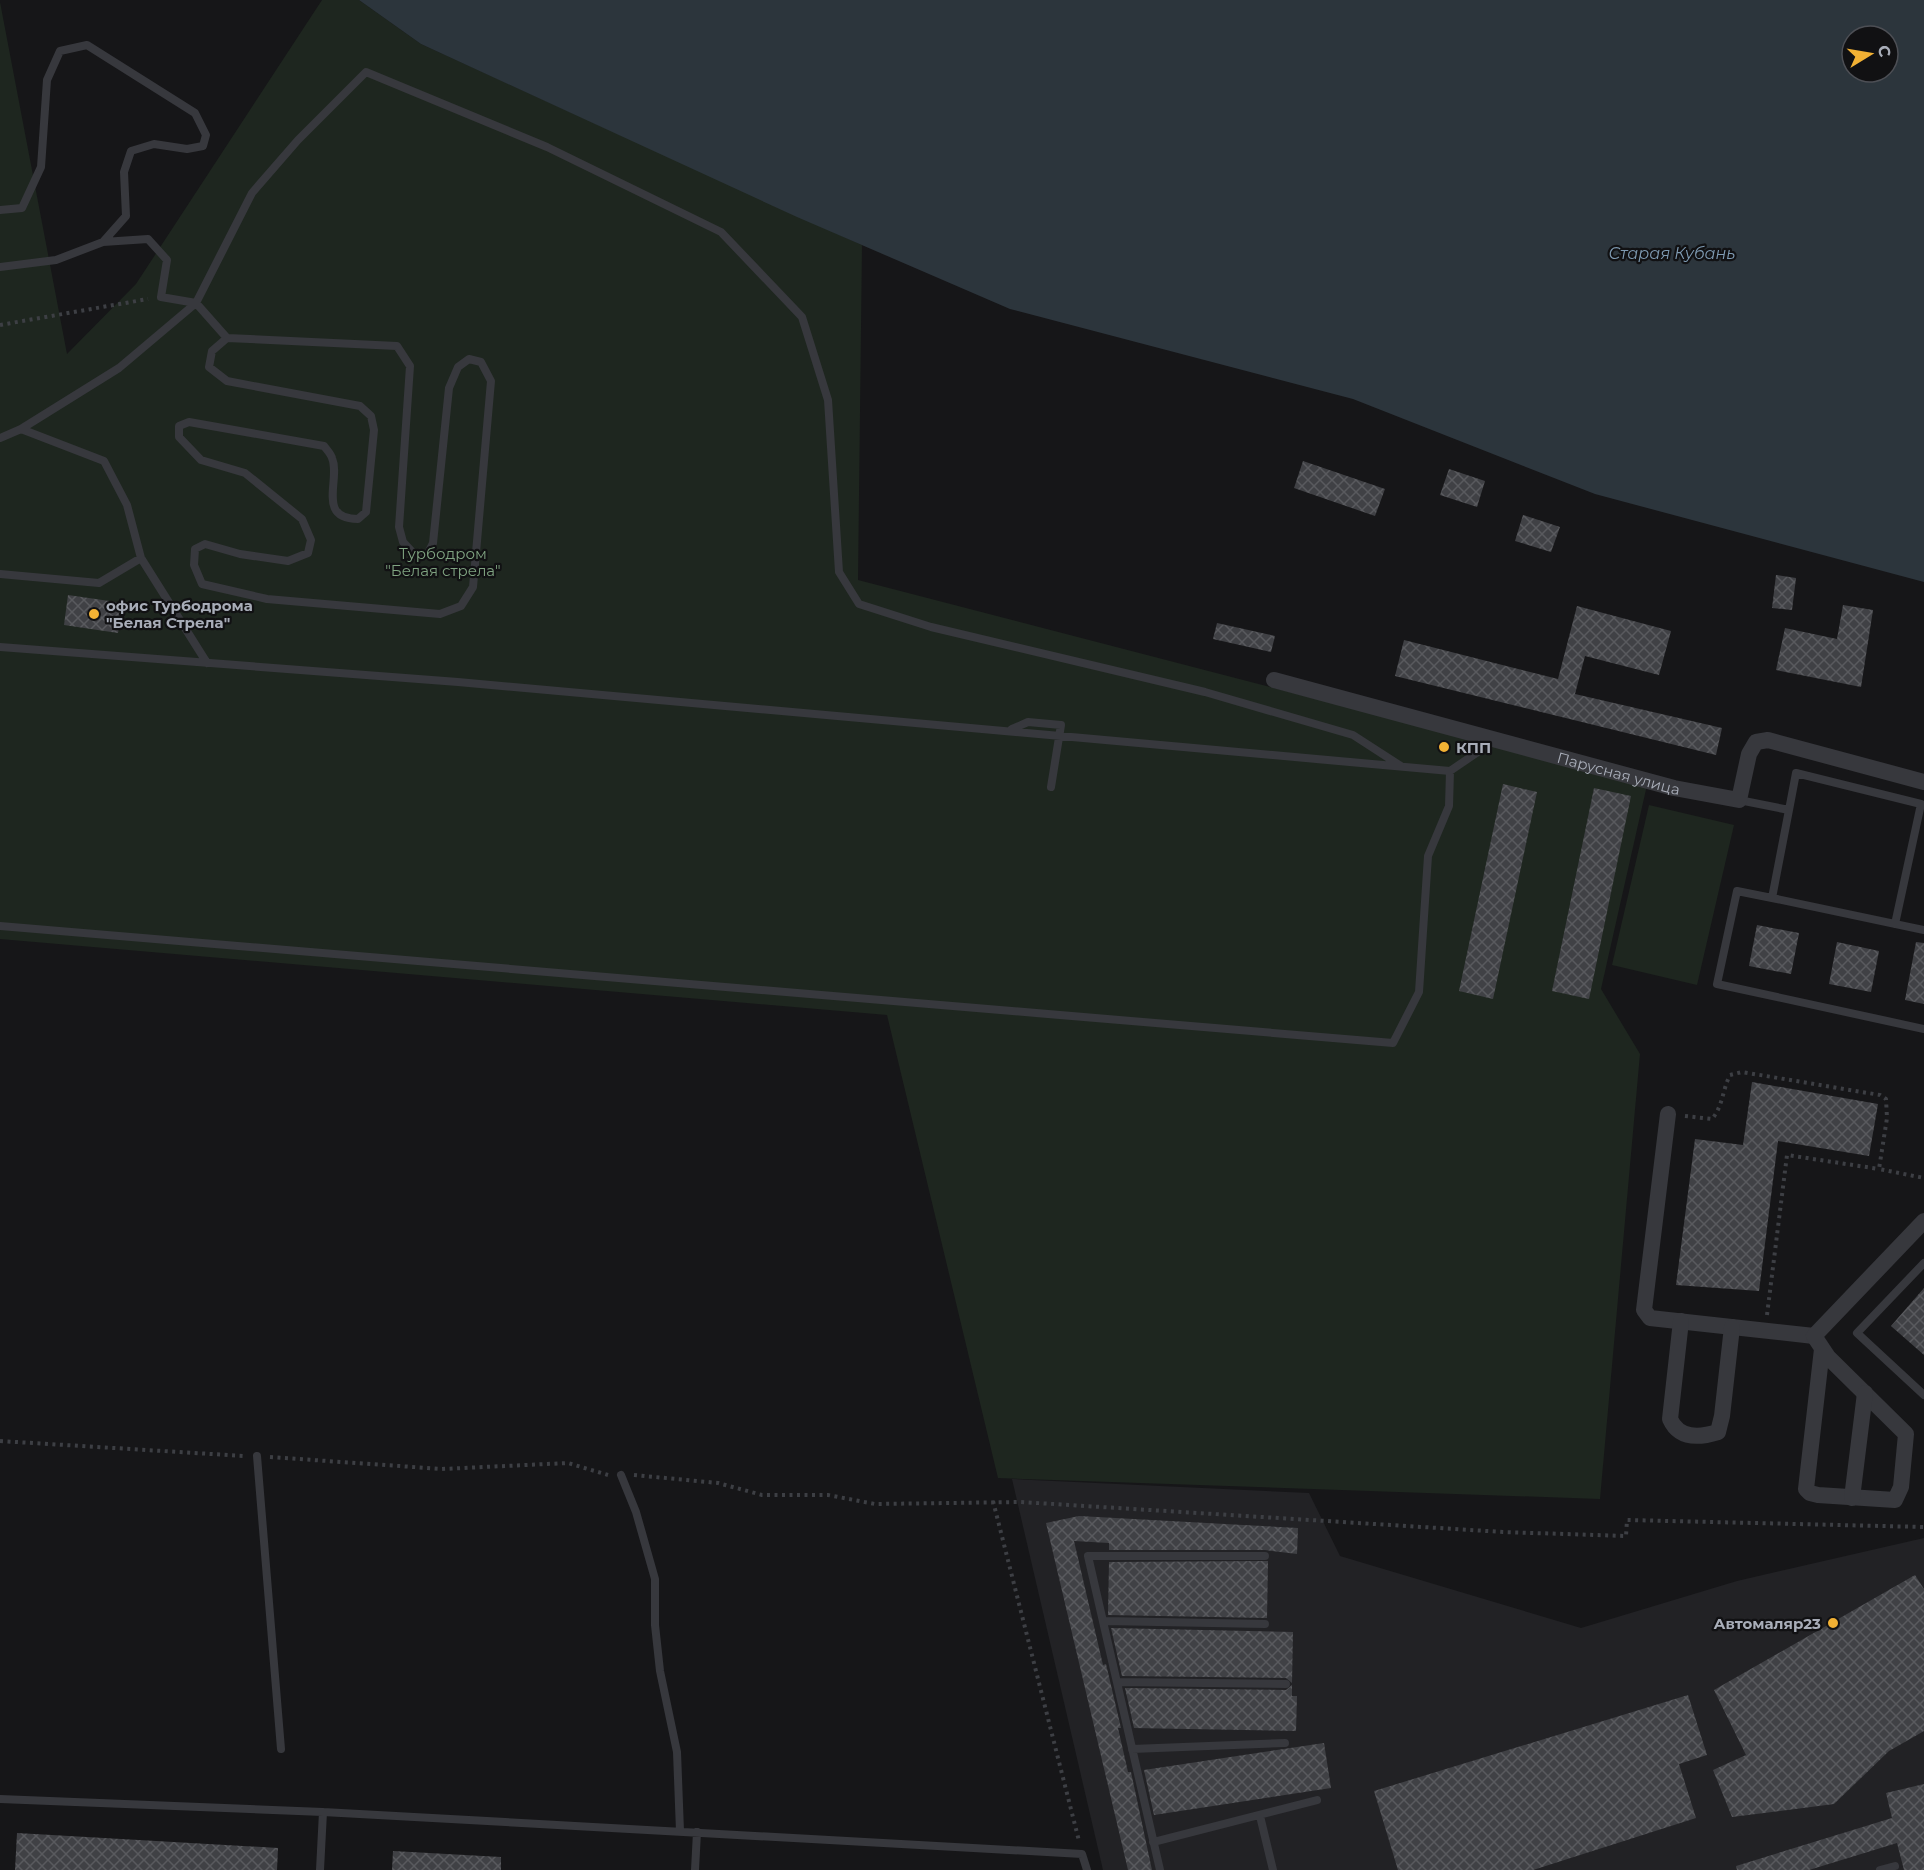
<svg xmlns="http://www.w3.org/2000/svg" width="1924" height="1870" font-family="Montserrat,sans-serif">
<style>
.built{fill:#222225}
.green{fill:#1e261f}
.water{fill:#2c353c;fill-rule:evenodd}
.building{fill:url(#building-cross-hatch)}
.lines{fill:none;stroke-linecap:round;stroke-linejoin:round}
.path{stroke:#3d3f44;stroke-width:4;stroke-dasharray:3 4.5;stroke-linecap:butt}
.lane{stroke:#37383d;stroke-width:8}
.street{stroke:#37383d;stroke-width:16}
.poi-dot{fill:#f2b134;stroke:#111113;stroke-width:2}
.labels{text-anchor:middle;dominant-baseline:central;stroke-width:4.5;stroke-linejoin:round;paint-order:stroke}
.park-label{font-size:15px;fill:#7fa381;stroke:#111113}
.poi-label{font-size:15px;font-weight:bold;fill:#a8adb8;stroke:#111113;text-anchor:start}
.street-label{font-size:15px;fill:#a8adb8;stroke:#111113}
.water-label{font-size:16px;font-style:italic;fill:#7f9bb3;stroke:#111113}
</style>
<defs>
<pattern id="building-cross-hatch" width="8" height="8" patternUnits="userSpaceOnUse" patternTransform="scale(1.5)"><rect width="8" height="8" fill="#404145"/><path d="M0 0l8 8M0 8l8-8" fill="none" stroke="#595a5e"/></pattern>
</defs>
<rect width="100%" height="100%" fill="#161618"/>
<!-- built -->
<path class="built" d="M 1012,1479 L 1309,1493 L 1340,1556 L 1581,1628 L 1737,1581 L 1924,1538 L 1924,1870 L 1103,1870 Z"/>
<!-- green -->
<path class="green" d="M 322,0 L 359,0 L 421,44 L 862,245 L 858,580 L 1647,785 L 1601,989 L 1640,1054 L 1600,1499 L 998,1478 L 887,1015 L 0,939 L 0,2 L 67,354 L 136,284 Z
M 1649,805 L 1734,825 L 1697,985 L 1612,965 Z"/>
<!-- water -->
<path class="water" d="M 359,0 L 1924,0 L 1924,582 L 1595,494 L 1353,399 L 1010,309 L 797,217 L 421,44 ZM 1852,36 L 1888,36 L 1888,72 L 1852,72 Z"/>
<!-- building -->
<path class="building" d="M 1303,461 L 1385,489 L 1375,516 L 1294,488 Z
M 1449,469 L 1485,481 L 1477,507 L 1440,495 Z
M 1523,515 L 1560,527 L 1551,552 L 1515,541 Z
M 1776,575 L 1796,578 L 1792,610 L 1772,608 Z
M 68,595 L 123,603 L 118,633 L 64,625 Z
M 1843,605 L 1873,610 L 1861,687 L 1776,670 L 1785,628 L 1837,639 Z
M 1577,606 L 1671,631 L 1659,675 L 1585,656 L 1575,694 L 1722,728 L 1716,755 L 1395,676 L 1404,640 L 1558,679 Z
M 1217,623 L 1275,636 L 1271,652 L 1213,639 Z
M 1503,784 L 1537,792 L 1493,999 L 1459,991 Z
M 1594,788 L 1631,796 L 1589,999 L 1552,991 Z
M 1757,925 L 1799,933 L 1791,974 L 1749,966 Z
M 1837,942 L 1879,951 L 1871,992 L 1829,984 Z
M 1916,942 L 1924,943 L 1924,1004 L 1905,1000 Z
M 1752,1082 L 1878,1104 L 1869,1156 L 1778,1141 L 1759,1291 L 1676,1285 L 1695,1139 L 1743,1145 Z
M 1924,1288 L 1924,1355 L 1891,1326 Z
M 1079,1516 L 1298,1528 L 1297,1554 L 1265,1550 L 1109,1550 L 1109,1543 L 1074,1541 L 1103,1665 L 1106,1664 L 1121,1728 L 1118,1728 L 1128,1772 L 1131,1772 L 1152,1870 L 1128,1870 L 1046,1523 Z
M 1268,1561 L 1267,1618 L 1108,1615 L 1109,1562 Z
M 1915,1575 L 1924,1589 L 1924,1731 L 1889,1751 L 1834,1804 L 1732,1817 L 1713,1770 L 1746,1755 L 1714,1690 Z
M 1111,1628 L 1293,1632 L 1292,1683 L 1286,1678 L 1122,1676 Z
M 1292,1685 L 1292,1696 L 1297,1696 L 1296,1731 L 1134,1728 L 1125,1688 L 1286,1690 Z
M 1688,1695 L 1707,1755 L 1679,1764 L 1696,1818 L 1533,1870 L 1398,1870 L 1374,1791 Z
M 1324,1743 L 1331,1788 L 1154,1815 L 1144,1770 Z
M 1924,1784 L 1924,1870 L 1904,1870 L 1897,1843 L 1809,1870 L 1737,1870 L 1736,1866 L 1892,1818 L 1886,1793 Z
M 17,1833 L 278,1848 L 277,1870 L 15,1870 Z
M 393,1851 L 501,1857 L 501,1870 L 392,1870 Z"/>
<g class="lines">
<!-- path -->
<path class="path" d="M 0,325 L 148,299
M 1685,1116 L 1712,1119 C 1723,1106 1722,1091 1730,1075 L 1742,1072 L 1880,1095 L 1886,1099 L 1887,1118 L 1879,1169 L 1924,1178
M 1767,1315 L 1787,1155 L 1879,1169
M 0,1441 L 244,1456
M 270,1457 L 442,1469 L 568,1463 L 608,1475
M 634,1475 L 718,1483 L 762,1495 L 828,1495 L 875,1504 L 1021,1502 L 1503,1532 L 1626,1536 L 1627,1520 L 1924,1527
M 993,1501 L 1079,1841"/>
<!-- lane -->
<path class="lane" d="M 0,210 L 22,208 L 41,167 L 47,80 L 60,51 L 87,45 L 195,113 L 206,135 L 203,146 L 187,149 L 154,144 L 131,151 L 124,172 L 126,216 L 103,242 L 56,260 L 0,267
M 103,242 L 148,239 L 167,260 L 161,297 L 196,303 L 227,338
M 227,338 L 397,346 L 410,366 L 399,527 L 403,542 L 418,558 L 427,555 L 433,543 L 449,388 L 458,367 L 469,359 L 481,362 L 491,381 L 473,587 L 461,606 L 440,614 L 267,599 L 202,584 L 194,565 L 195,549 L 205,544 L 240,554 L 288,561 L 308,553 L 311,540 L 302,519 L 245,473 L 201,460 L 179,437 L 179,426 L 189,422 L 324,446 C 327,450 331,454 332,458 C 341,479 316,519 358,519 L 366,512 L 374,430 L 371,416 L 360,406 L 227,381 L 209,367 L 212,351 Z
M 21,429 L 119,368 L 196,303 L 252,193 L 298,140 L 366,72 L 547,147 L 721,232 L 802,317 L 828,400 L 839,572 L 859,604 L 931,627 L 1205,692 L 1353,735 L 1401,766
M 0,438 L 21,429 L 104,461 L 127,505 L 141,558 L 207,663
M 0,574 L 99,583 L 141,558
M 0,647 L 458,682 L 1450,771 L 1494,741
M 1012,729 L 1028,722 L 1061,725 L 1051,787
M 1739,800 L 1789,810 L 1772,898 L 1924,930
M 1789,810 L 1796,773 L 1921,804 L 1895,924
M 1772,898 L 1737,891 L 1717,984 L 1924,1029
M 0,926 L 1393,1043 L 1419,992 L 1428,856 L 1449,806 L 1450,771
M 1924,1263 L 1857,1333 L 1924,1395
M 257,1456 L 281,1749
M 621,1475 L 636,1512 L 655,1579 L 655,1625 L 660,1671 L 677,1752 L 680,1831
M 1104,1621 L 1265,1624
M 1117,1682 L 1286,1684
M 1132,1749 L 1285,1743
M 0,1799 L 323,1812 L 1082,1854 L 1087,1870
M 1260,1816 L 1273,1870
M 1153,1842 L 1317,1800
M 320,1870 L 323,1812
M 695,1870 L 697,1832
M 1160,1870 L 1088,1556 L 1265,1556
M 1880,1870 L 1895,1866"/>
<!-- street -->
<g class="street">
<path id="s1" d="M 1274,680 L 1674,788 L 1739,800 L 1749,754 L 1756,742 L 1768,740 L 1924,782"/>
<path d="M 1668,1114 L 1644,1310 L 1650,1318 L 1814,1336"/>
<path d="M 1681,1321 L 1670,1419 C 1679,1439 1699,1438 1718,1432 L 1722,1416 L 1732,1327"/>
<path d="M 1822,1349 L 1806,1489 L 1810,1493 L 1818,1495 L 1895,1500 L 1901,1487 L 1906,1434 L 1828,1357 L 1814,1336 L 1924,1221"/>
<path d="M 1852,1498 L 1865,1393"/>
</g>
</g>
<!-- markers -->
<g class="poi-dot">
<circle cx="94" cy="614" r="6"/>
<circle cx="1444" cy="747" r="6"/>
<circle cx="1833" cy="1623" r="6"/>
</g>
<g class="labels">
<!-- park labels -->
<g class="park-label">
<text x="443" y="553">Турбодром<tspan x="443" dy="17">"Белая стрела"</tspan></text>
</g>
<!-- poi labels -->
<g class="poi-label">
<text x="106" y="605">офис Турбодрома<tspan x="106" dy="17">"Белая Стрела"</tspan></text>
<text x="1456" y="747">КПП</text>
<text x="1821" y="1623" text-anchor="end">Автомаляр23</text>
</g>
<!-- street labels -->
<g class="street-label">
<text stroke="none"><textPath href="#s1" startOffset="357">Парусная улица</textPath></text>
</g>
<!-- water labels -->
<g class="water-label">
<text x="1672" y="253">Старая Кубань</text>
</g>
</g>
<!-- north arrow -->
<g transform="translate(1870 54) rotate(79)"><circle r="28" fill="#111113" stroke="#4d4f55" stroke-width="1.5"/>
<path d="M0-4.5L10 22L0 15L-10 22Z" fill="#f2b134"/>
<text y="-9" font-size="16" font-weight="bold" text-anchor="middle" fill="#a8adb8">С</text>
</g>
</svg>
